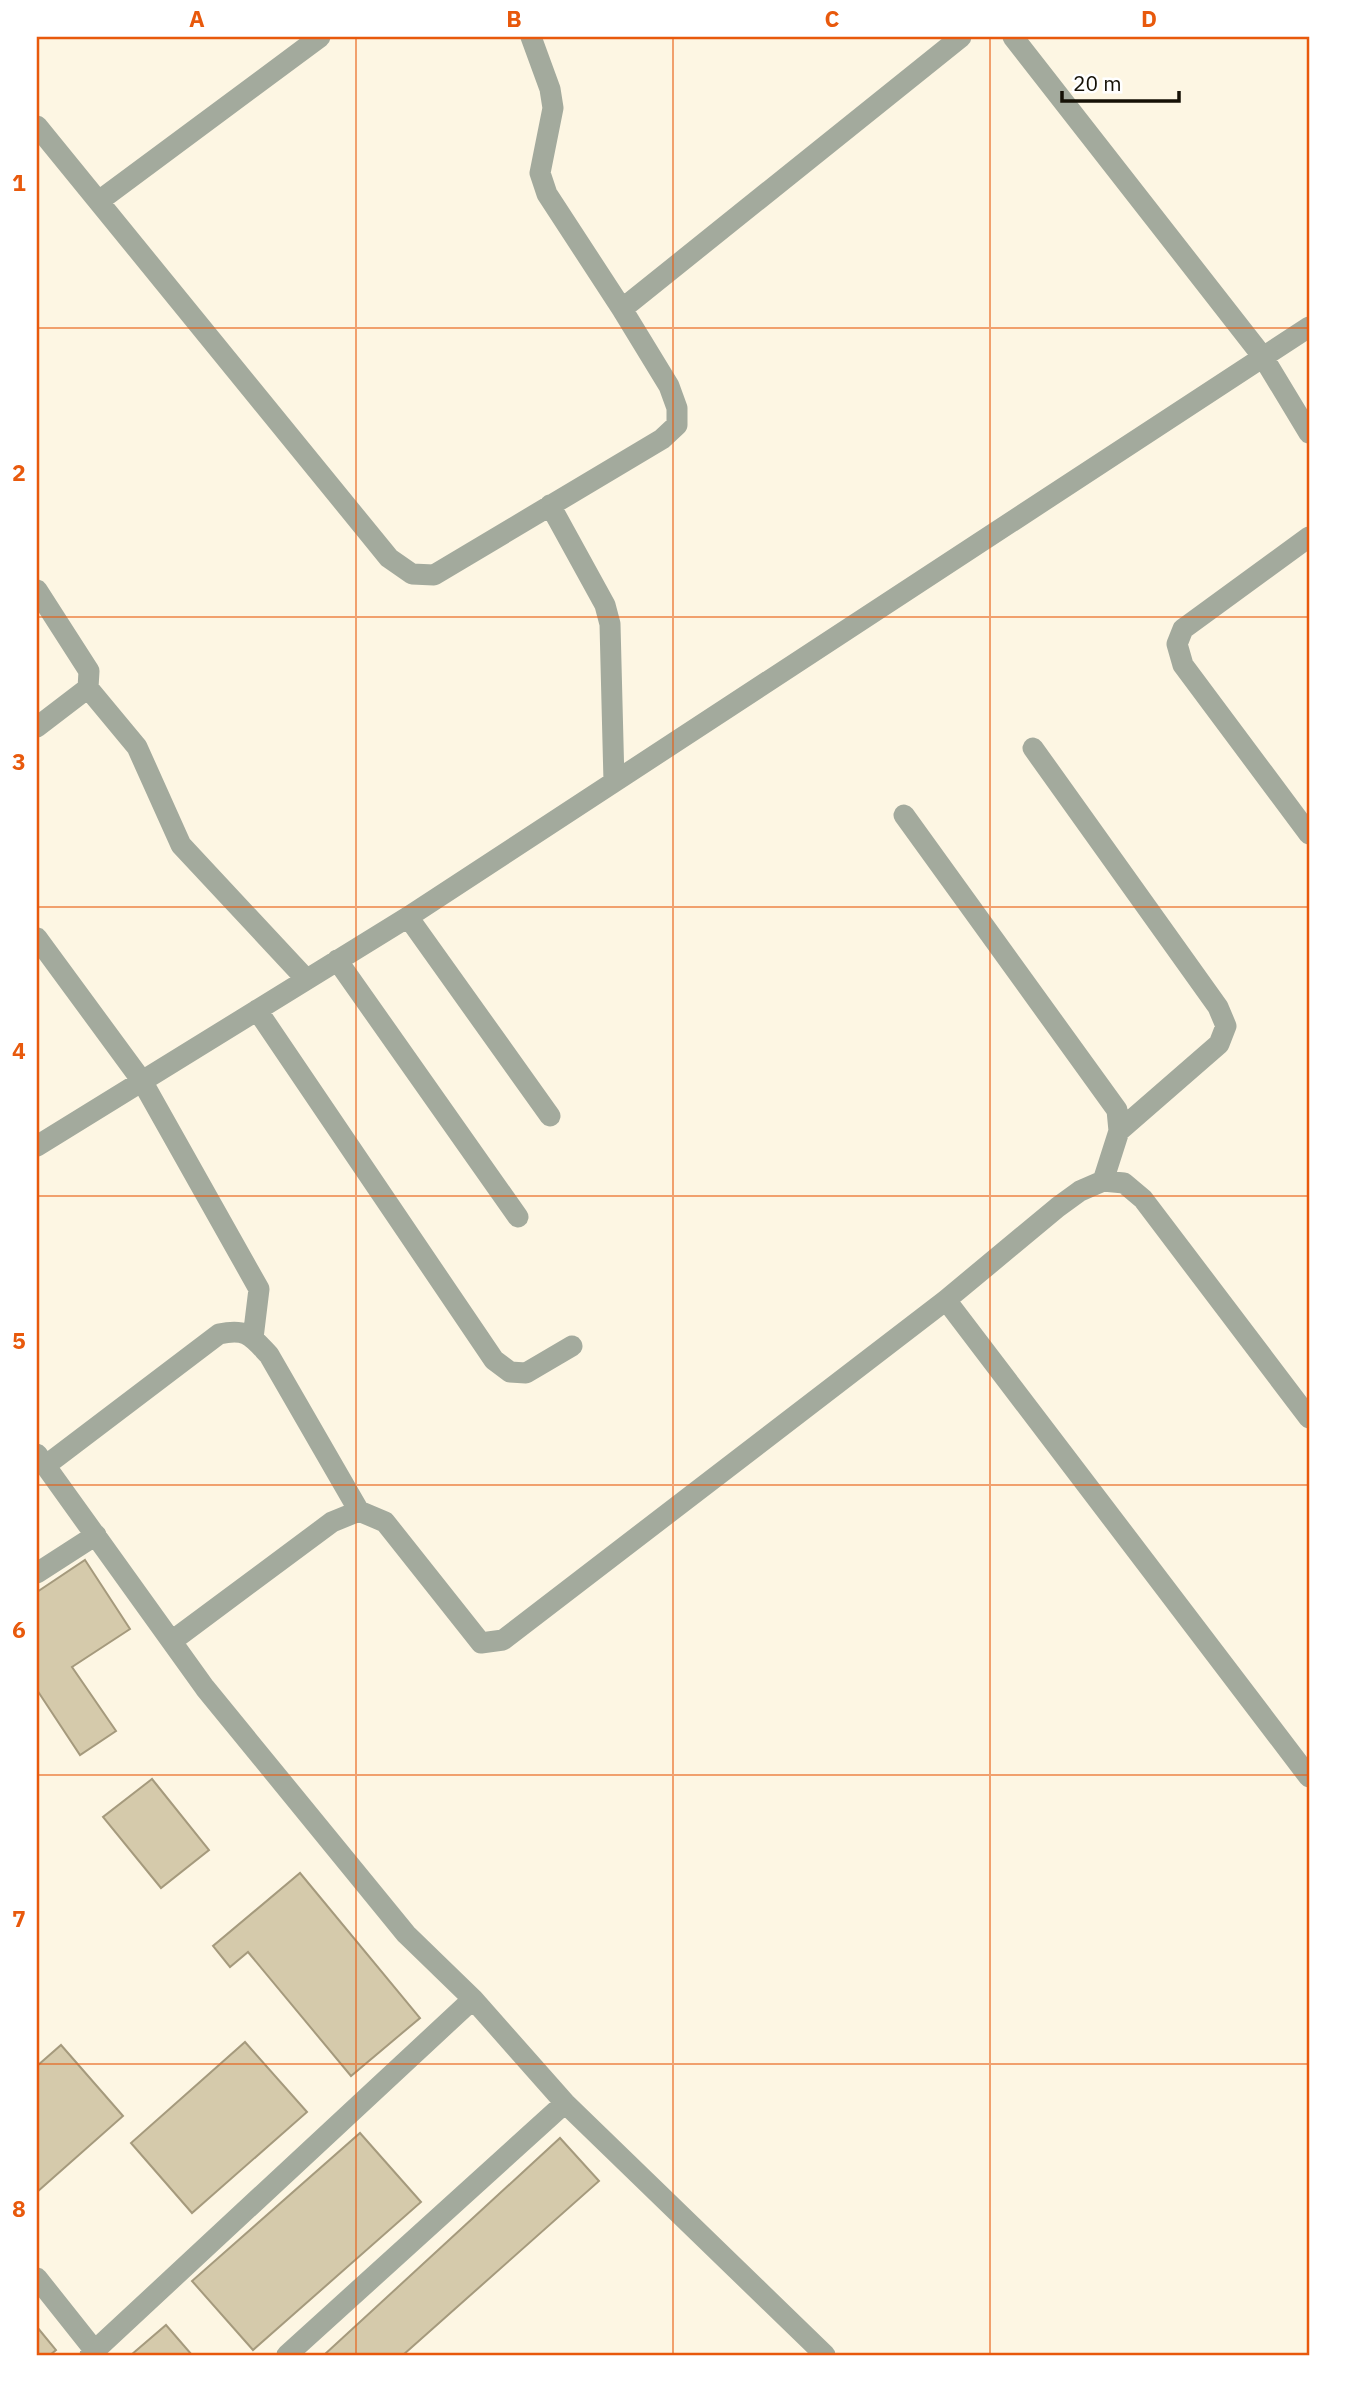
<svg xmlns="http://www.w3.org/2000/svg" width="1346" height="2392" font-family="'IBM Plex Sans',sans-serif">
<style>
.building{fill:#d5caab;stroke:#a59a7d;stroke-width:2}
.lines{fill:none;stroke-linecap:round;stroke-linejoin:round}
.minor{stroke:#a3aa9d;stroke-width:21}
.grid{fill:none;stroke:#e8590c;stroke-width:2;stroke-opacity:0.55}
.neatline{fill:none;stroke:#e8590c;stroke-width:2.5}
.grid-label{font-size:23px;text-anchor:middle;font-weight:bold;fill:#e8590c}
</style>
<rect width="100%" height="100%" fill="#fdf6e3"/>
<!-- building -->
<path class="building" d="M 85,1560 L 130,1629 L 72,1667 L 116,1731 L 80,1755 L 37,1690 L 37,1592 Z
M 152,1779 L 209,1850 L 161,1888 L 103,1817 Z
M 300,1873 L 420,2018 L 351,2076 L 248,1952 L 230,1967 L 213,1946 Z
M 245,2042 L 307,2112 L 192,2213 L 131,2143 Z
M 61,2045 L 123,2116 L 37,2192 L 37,2066 Z
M 360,2133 L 421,2202 L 253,2350 L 192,2281 Z
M 560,2138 L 599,2181 L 403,2355 L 324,2355 Z
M 166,2325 L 192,2355 L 131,2355 Z
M 37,2327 L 56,2350 L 50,2355 L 37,2355 Z"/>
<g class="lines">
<!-- minor -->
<path class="minor" d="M 1013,37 L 1263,357 L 1309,433
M 37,126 L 389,558 L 412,574 L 434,575 L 662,439 L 677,425 L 677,408 L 669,386 L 622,309 L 547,194 L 540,173 L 553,108 L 550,89 L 531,37
M 99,201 L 320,37
M 622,309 L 961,37
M 550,505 L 605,605 L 610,624 L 614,782
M 1309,537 L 1183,629 L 1177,644 L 1183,665 L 1309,834
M 37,590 L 89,671 L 88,688 L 37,727
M 88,688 L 137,747 L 181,845 L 306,979
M 1033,748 L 1218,1007 L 1226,1026 L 1219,1044 L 1119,1131
M 904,815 L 1117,1110 L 1119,1131 L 1103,1181
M 408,917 L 550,1116
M 37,938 L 142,1081 L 259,1289 L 253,1338
M 337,960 L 518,1217
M 257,1010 L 494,1360 L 510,1372 L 526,1373 L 572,1346
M 37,1146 L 408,917 L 1309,327
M 946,1300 L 1309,1777
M 37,1454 L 205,1688 L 406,1934 L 473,1999 L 565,2103 L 825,2355
M 45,1466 L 219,1334 C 247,1328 251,1336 269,1355 L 359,1511
M 37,1573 L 96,1535
M 172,1641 L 332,1522 L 359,1511 L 385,1522 L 481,1643 L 503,1640 L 946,1300 L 1058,1207 L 1080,1191 L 1103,1181 L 1124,1183 L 1143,1199 L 1309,1418
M 37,2278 L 95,2351
M 90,2355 L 473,1999
M 287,2355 L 565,2103"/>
</g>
<!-- grid -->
<path class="grid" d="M 356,37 L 356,2355M 673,37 L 673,2355M 990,37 L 990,2355M 37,328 L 1309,328M 37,617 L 1309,617M 37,907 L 1309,907M 37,1196 L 1309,1196M 37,1485 L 1309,1485M 37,1775 L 1309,1775M 37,2064 L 1309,2064"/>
<!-- border -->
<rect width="1346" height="2392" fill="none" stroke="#ffffff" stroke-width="77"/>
<!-- scale -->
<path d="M1062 91v10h117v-10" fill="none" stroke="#151106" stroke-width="3.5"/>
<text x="1073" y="91" font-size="21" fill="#151106" stroke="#ffffff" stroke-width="5" paint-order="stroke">20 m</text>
<rect x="38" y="38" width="1270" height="2316" class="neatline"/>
<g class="grid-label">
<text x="197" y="27">A</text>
<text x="514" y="27">B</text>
<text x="832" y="27">C</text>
<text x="1149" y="27">D</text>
<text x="19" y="191">1</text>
<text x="19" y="481">2</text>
<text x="19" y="770">3</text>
<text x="19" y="1059">4</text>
<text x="19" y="1349">5</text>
<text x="19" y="1638">6</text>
<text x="19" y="1927">7</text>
<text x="19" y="2217">8</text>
</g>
</svg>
